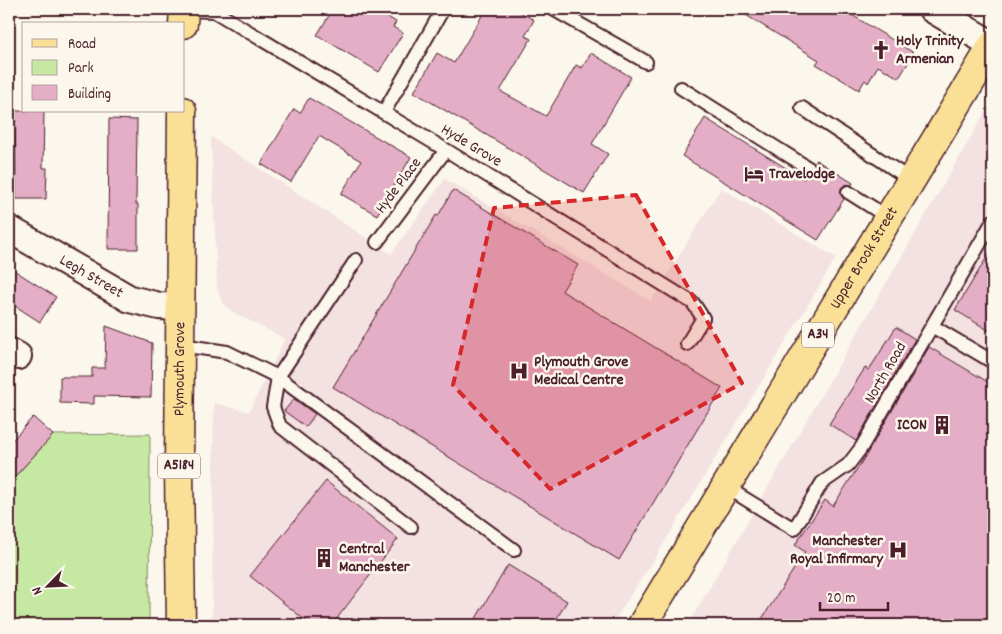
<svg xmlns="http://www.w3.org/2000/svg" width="1002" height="634" font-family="Dekko,sans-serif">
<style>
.built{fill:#f4e1e1}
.green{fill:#c5e9a3;stroke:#888467}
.building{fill:#e4aec6;stroke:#4a1f2b}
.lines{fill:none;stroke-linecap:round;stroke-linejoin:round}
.service-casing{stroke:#4a1f2b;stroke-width:16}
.minor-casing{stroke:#4a1f2b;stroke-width:30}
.primary-casing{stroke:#4a1f2b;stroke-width:31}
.trunk-casing{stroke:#4a1f2b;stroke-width:31}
.service{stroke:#fbf7ec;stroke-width:12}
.minor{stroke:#fbf7ec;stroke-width:26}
.primary{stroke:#fadf96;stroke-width:28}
.trunk{stroke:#fadf96;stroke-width:28}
.marked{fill:#d62828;fill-opacity:0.2;stroke:#d62828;stroke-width:4;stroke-dasharray:10 6;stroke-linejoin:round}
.labels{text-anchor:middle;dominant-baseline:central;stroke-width:5;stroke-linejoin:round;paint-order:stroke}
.shield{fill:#fbf7ec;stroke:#7f6065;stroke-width:1}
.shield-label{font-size:15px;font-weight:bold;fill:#4a1f2b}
.poi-label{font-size:16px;font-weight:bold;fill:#4a1f2b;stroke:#fbf7ec;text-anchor:start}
.street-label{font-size:16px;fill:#4a1f2b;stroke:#fbf7ec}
</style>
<rect width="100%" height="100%" fill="#fbf7ec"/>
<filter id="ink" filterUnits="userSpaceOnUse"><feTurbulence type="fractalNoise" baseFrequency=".02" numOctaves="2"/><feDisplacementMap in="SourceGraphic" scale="10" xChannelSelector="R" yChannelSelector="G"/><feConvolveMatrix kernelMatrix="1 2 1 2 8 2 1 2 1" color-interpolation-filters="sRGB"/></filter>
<g filter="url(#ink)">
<!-- built -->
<path class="built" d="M 993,99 L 993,625 L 688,625 Z
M 211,137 L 391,254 L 445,179 L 651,301 L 721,188 L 836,258 L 655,558 L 611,625 L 212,625 L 214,403 L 249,412 L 285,339 L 231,311 L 222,303 L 217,287 Z"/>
<!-- green -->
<path class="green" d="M 150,434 L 149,625 L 9,625 L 9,483 L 53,435 Z"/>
<!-- building -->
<path class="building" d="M 333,9 L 374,9 L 396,22 L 393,27 L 403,33 L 379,72 L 317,35 Z
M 486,9 L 515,9 L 534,20 L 525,36 L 531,39 L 500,91 L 546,116 L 576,65 L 582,68 L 591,53 L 631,77 L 592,144 L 608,154 L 584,193 L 414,92 L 437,53 L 454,63 Z
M 736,9 L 842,9 L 914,53 L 899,78 L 878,66 L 868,83 L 865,80 L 859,90 L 816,64 L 819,60 Z
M 309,98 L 411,157 L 377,215 L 341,194 L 361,161 L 319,136 L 291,182 L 261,164 L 294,109 L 300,113 Z
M 15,111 L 44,111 L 43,168 L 47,168 L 46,199 L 16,199 Z
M 705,118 L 804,179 L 806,176 L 813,176 L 817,173 L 816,160 L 853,183 L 852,185 L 845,185 L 841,188 L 841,195 L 844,199 L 818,240 L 682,156 Z
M 109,119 L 137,120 L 136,204 L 138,204 L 138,249 L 108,249 Z
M 453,190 L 578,265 L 562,291 L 722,388 L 619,560 L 333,387 L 436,215 L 438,216 Z
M 993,247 L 993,333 L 955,310 Z
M 9,267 L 56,297 L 40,322 L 9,302 Z
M 106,326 L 152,343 L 151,397 L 94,396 L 94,404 L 60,403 L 60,377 L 92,377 L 92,368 L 105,368 Z
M 896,327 L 915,339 L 856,441 L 829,424 L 865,368 L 869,370 Z
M 929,347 L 993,385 L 993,625 L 758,625 L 805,552 L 795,545 L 825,500 L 833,506 L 868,452 Z
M 294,399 L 315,414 L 306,427 L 284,411 Z
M 33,417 L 53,435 L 9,483 L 9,444 Z
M 326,481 L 398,539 L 332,625 L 311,625 L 250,576 Z
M 508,565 L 567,601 L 553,625 L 472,625 Z"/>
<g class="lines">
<!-- service casing -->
<g class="service-casing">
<path id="service" d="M 553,9 L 646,62
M 184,10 L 214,11 L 446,150 L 693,303 L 703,318 L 687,344
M 681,88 L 810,169
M 802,108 L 911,180
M 384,112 L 443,9
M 848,192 L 889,218
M 377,242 L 446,150
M 356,260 L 278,377 L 273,407 L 280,426 L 411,527
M 932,326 L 993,362
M 181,345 L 227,352 L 278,377 L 514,550
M 726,487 L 794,529 L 822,483 L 848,465 L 861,448 L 993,221"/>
</g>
<!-- minor casing -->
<g class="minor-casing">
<g id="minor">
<path d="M 932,9 L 993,45"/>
<path id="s1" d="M 9,229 L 130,299 L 159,306 L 180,307"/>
<path d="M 9,351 L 18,356"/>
</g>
</g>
<!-- primary casing -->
<g class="primary-casing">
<g id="primary">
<path d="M 183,24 L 184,9"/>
<path id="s2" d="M 181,625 L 179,467 L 182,111"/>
</g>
</g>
<!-- trunk casing -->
<g class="trunk-casing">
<g id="trunk">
<path id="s3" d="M 642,625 L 993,45"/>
</g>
</g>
<!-- service -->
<use href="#service" class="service"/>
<!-- minor -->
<use href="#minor" class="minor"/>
<!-- primary -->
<use href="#primary" class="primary"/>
<!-- trunk -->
<use href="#trunk" class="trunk"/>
</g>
</g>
<!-- marked area -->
<path class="marked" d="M 636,195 L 742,383 L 550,489 L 453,385 L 494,208 Z"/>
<!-- icons -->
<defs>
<g id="church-bare" transform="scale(1.5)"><path d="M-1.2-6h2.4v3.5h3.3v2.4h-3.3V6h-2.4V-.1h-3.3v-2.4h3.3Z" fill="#4a1f2b" stroke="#fbf7ec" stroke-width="2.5" paint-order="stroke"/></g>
<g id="hotel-bare" transform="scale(1.5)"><path d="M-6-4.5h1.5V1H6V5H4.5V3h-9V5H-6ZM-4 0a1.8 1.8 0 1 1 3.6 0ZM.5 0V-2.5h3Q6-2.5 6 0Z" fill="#4a1f2b" stroke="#fbf7ec" stroke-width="2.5" paint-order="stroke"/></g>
<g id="hospital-bare" transform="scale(1.5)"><path d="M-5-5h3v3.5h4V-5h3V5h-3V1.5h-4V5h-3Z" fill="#4a1f2b" stroke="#fbf7ec" stroke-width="2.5" paint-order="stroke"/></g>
<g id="building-bare" transform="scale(1.5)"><path d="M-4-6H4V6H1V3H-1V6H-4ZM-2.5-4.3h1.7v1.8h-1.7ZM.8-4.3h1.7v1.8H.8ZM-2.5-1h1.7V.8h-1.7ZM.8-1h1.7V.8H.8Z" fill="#4a1f2b" stroke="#fbf7ec" stroke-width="2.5" paint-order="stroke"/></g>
</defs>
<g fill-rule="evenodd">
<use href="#church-bare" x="881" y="50"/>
<use href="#hotel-bare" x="754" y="174"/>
<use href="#hospital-bare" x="519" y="371"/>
<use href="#building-bare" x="942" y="425"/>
<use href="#hospital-bare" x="898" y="550"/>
<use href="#building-bare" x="324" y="558"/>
</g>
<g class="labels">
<!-- shield labels -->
<g class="shield">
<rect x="802" y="322.5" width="32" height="25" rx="4"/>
<rect x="158" y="453.5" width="42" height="25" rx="4"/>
</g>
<g class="shield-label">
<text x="818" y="335">A34</text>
<text x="179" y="466">A5184</text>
</g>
<!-- poi labels -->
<g class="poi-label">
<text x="896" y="41">Holy Trinity<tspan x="896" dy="18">Armenian</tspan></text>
<text x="769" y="174">Travelodge</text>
<text x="534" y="362">Plymouth Grove<tspan x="534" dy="18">Medical Centre</tspan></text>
<text x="927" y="425" text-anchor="end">ICON</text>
<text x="883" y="541" text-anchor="end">Manchester<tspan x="883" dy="18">Royal Infirmary</tspan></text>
<text x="339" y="549">Central<tspan x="339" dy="18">Manchester</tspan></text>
</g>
<!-- street labels -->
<g class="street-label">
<text transform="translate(471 146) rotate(31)">Hyde Grove</text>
<text transform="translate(399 186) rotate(-53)">Hyde Place</text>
<text stroke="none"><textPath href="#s3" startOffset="429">Upper Brook Street</textPath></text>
<text stroke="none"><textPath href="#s1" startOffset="95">Legh Street</textPath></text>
<text stroke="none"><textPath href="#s2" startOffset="256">Plymouth Grove</textPath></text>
<text transform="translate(886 373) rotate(-60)">North Road</text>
</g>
</g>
<!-- margin -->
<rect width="1002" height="634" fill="none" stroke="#fbf7ec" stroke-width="30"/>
<rect x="15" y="15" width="972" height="604" fill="none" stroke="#4a1f2b" stroke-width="2" filter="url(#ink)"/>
<!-- legend -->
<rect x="22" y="22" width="162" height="90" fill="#fbf7ec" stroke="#b4a19f"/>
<rect x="32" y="39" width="25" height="8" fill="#fadf96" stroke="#b4a19f"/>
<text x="68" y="48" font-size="15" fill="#4a1f2b">Road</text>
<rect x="32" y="60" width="25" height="15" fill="#c5e9a3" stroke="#b4a19f"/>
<text x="68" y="72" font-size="15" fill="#4a1f2b">Park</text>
<rect x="32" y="85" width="25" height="15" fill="#e4aec6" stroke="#b4a19f"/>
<text x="68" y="98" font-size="15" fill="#4a1f2b">Building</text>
<!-- north arrow -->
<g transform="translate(48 586) rotate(246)" stroke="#fbf7ec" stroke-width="4" paint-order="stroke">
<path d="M0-4L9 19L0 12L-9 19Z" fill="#4a1f2b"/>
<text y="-8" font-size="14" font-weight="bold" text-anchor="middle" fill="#4a1f2b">N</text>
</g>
<!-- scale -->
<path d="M820 602v8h68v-8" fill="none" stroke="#4a1f2b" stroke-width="2.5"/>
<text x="827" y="602" font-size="15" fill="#4a1f2b" stroke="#fbf7ec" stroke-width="4" paint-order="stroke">20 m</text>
</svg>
